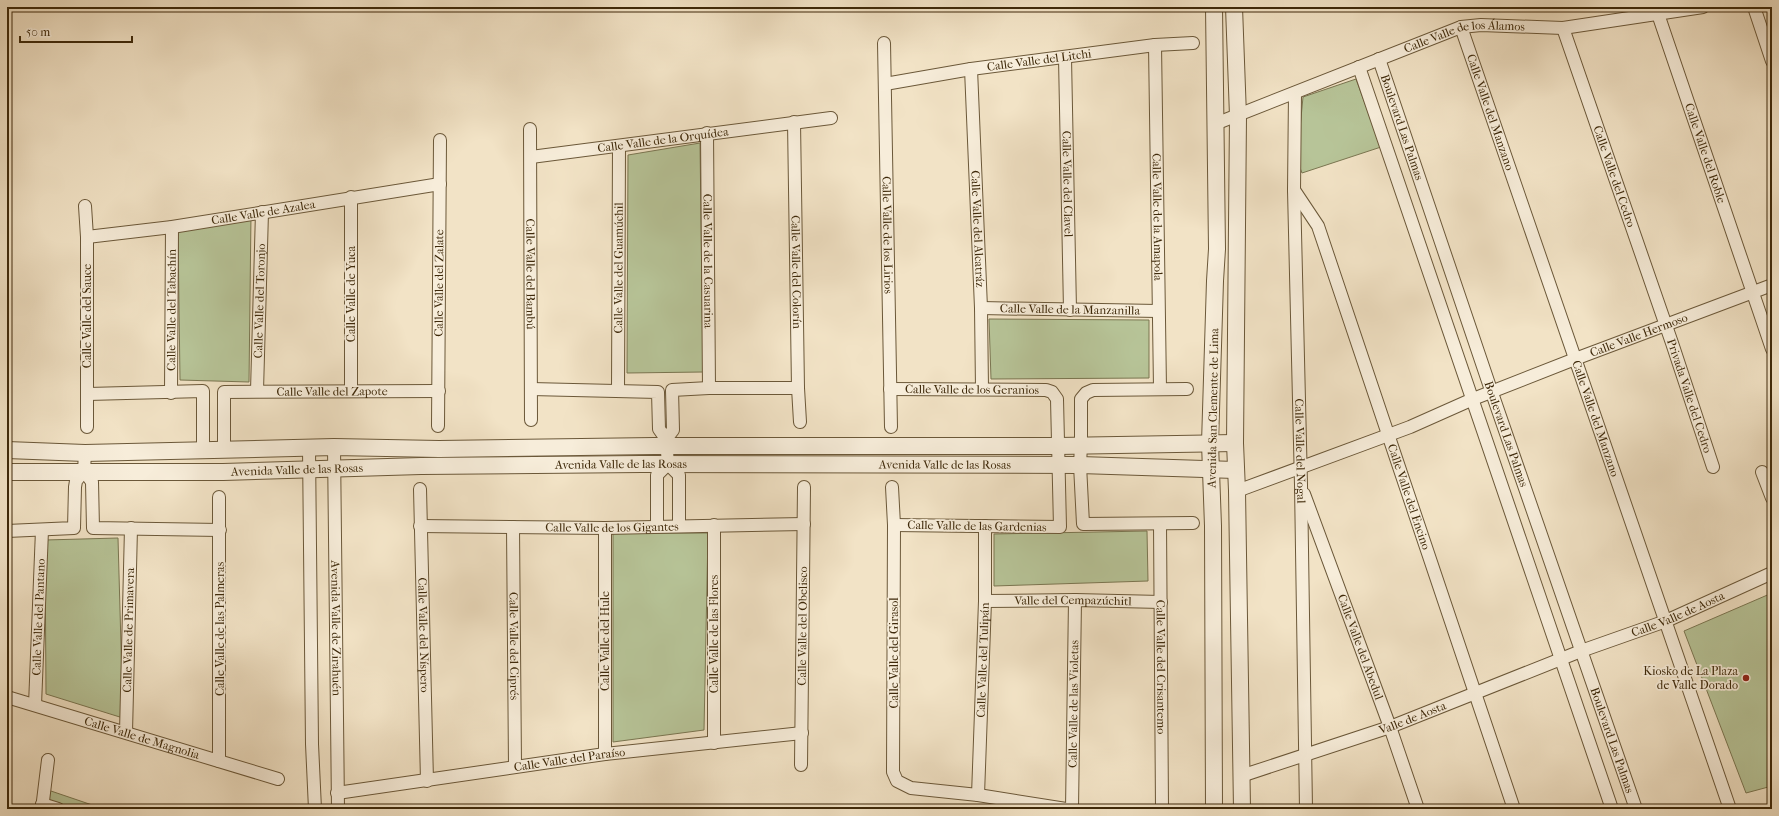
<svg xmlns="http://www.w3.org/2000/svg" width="1779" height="816" font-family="'IM FELL French Canon',serif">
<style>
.green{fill:#b7c498;stroke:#7a7651}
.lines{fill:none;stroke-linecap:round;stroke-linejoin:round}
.minor-casing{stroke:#6b5839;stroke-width:14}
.tertiary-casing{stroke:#6b5839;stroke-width:18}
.minor{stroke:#f7edda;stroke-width:12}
.tertiary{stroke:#f7edda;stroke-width:16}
.poi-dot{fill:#8f2418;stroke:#f7edda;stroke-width:1.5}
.labels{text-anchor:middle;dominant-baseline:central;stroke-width:3.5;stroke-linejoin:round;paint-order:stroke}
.street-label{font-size:12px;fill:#3e290a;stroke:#f7edda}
.poi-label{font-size:12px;fill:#3e290a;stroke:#f7edda;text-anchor:end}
</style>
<rect width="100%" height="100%" fill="#f2e3c6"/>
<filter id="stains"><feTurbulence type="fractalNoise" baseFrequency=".005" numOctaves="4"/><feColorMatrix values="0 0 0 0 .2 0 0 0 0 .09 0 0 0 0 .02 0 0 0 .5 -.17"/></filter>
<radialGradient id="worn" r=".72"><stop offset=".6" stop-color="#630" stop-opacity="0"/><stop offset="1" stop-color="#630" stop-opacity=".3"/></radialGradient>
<!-- green -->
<path class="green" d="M 1356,79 L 1381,147 L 1302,173 L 1297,160 L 1303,97 Z
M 700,143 L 703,372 L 627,373 L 628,155 Z
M 251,215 L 249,382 L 180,380 L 178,232 Z
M 989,319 L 1149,320 L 1149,378 L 991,379 Z
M 1147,531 L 1148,581 L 994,586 L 994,534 Z
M 613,533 L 708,533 L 704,730 L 613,742 Z
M 118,538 L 123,718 L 46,694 L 45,540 Z
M 1772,593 L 1772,786 L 1746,793 L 1684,631 Z
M 48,790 L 104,809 L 47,809 Z"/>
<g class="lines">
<!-- minor casing -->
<g class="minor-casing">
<g id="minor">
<path d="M 1754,7 L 1772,61"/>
<path id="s1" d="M 1658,14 L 1772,349"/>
<path id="s2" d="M 1461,27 L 1730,809"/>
<path id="s3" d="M 1563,28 L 1672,343 L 1713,467"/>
<path id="s4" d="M 884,43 L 891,427"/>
<path id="s5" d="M 1155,45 L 1160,388"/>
<path id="s6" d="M 1065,58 L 1070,310"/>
<path id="s7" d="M 1379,59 L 1492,393 L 1636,809"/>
<path d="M 1359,67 L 1612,809"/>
<path id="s8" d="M 971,69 L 981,308 L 982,389"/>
<path id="s9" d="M 885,84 L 971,69 L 1155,45 L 1193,43"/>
<path id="s10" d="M 1295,93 L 1294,190 L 1301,485 L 1306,809"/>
<path id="s11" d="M 794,122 L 798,388 L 800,422"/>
<path id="s12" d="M 1215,124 L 1461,27 L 1481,25 L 1563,28 L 1703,7"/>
<path id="s13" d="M 530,129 L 531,420"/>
<path id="s14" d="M 707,133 L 709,388"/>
<path id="s15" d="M 531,157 L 831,118"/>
<path id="s16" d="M 1294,190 L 1318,226 L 1514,809"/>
<path d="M 351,197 L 351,390"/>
<path d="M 85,206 L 87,237 L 87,427"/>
<path id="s17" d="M 87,237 L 172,227 L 440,184"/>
<path id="s18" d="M 981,308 L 1158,311"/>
<path d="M 531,389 L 658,392 L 659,429 L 666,439 L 668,464"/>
<path id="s19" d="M 890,389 L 1046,390 L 1052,392 L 1057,399 L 1060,527 L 894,525"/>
<path d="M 1187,389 L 1093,390 L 1086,393 L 1081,399 L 1081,445 L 1080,465 L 1083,524 L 1193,523"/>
<path id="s20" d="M 257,391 L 262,212"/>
<path id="s21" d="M 618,391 L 619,146"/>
<path id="s22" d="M 171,393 L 172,227"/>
<path d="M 88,394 L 203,391 L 203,450"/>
<path id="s23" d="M 438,426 L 440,140"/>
<path d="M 666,439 L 673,430 L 672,390 L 709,388 L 798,388"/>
<path id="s24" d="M 334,447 L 338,809"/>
<path d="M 309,448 L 312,744 L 315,809"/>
<path id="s25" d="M 224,450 L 224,392 L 439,391"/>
<path d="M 668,464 L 679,475 L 679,525"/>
<path d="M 84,471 L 92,482 L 93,528 L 220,530"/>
<path d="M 1762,472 L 1772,498"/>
<path d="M 892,487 L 894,525 L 893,772 L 897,781 L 911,788 L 978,795 L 1066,809"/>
<path id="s26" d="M 420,489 L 427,781"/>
<path id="s27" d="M 1237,491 L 1410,427 L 1473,399 L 1575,359 L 1772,285"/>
<path id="s28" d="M 1304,494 L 1390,727 L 1418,809"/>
<path id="s29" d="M 1160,524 L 1162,809"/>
<path id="s30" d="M 420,526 L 605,528 L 804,524"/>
<path d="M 657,526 L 657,475 L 668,464"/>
<path id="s31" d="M 513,527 L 515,766"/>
<path d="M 605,528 L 605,754"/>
<path d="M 7,531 L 74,528 L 75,487 L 76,481 L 84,471 L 85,453"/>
<path id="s32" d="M 985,601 L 1075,600 L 1161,602"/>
<path id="s33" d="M 7,697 L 278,779"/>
<path id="s34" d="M 35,705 L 42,530"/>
<path id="s35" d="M 126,732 L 131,528"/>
<path d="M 714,743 L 714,525"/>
<path d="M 219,761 L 219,497"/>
<path id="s36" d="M 801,765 L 804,487"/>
<path id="s37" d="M 1241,776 L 1390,727 L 1581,651 L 1666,621 L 1772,573"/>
<path id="s38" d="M 337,793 L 605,754 L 802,733"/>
<path id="s39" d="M 978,795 L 985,601 L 985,526"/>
<path d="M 42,804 L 58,809"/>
<path d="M 42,809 L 48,760"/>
<path id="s40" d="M 1072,809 L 1075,600"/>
</g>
</g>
<!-- tertiary casing -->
<g class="tertiary-casing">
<g id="tertiary">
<path d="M 1214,7 L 1217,249 L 1215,281 L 1210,443 L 1213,526 L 1214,809"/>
<path d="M 1234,7 L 1238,116 L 1235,443 L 1237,491 L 1242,809"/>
<path d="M 7,450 L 85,453 L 334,447 L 439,449 L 654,446 L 1059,446 L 1235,443"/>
<path id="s41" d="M 7,472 L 223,472 L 421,466 L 642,464 L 1080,465 L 1235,470"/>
</g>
</g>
<!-- minor -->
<use href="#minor" class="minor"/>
<!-- tertiary -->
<use href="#tertiary" class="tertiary"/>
</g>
<!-- markers -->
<circle class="poi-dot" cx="1746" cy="678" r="4"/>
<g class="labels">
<!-- street labels -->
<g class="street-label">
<text stroke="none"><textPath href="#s12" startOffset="266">Calle Valle de los Álamos</textPath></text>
<text stroke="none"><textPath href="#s9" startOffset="156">Calle Valle del Litchi</textPath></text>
<text stroke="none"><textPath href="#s2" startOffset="90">Calle Valle del Manzano</textPath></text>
<text stroke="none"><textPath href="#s7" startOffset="72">Boulevard Las Palmas</textPath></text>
<text stroke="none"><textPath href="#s15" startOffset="133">Calle Valle de la Orquídea</textPath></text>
<text stroke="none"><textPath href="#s1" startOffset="147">Calle Valle del Roble</textPath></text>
<text stroke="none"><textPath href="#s3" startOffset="157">Calle Valle del Cedro</textPath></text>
<text stroke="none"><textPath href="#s6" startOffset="126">Calle Valle del Clavel</textPath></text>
<text stroke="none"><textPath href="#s17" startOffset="178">Calle Valle de Azalea</textPath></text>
<text stroke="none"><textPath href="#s5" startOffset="172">Calle Valle de la Amapola</textPath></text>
<text stroke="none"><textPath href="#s8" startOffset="160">Calle Valle del Alcatráz</textPath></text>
<text stroke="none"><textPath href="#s4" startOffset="192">Calle Valle de los Lirios</textPath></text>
<text stroke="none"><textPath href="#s14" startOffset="128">Calle Valle de la Casuarina</textPath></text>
<text stroke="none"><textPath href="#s21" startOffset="123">Calle Valle del Guamúchil</textPath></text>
<text stroke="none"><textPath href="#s11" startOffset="150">Calle Valle del Colorín</textPath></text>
<text stroke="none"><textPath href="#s13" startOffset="145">Calle Valle del Bambú</textPath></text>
<text stroke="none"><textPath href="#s23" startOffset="143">Calle Valle del Zalate</textPath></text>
<text transform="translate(351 294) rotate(-90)">Calle Valle de Yuca</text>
<text stroke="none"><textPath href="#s20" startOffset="90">Calle Valle del Toronjo</textPath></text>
<text stroke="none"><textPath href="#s22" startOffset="83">Calle Valle del Tabachín</textPath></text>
<text stroke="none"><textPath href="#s18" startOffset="89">Calle Valle de la Manzanilla</textPath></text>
<text transform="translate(87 316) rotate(-90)">Calle Valle del Sauce</text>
<text stroke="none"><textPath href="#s27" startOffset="431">Calle Valle Hermoso</textPath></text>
<text stroke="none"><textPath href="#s19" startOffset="82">Calle Valle de los Geranios</textPath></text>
<text stroke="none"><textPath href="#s25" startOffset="166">Calle Valle del Zapote</textPath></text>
<text stroke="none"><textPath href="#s3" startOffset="389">Privada Valle del Cedro</textPath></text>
<text transform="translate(1213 408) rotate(-89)">Avenida San Clemente de Lima</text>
<text stroke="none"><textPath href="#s2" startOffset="414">Calle Valle del Manzano</textPath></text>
<text stroke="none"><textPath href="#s7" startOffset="396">Boulevard Las Palmas</textPath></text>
<text stroke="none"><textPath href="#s10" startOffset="358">Calle Valle del Nogal</textPath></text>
<text stroke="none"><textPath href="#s41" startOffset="614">Avenida Valle de las Rosas</textPath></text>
<text stroke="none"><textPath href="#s41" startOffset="938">Avenida Valle de las Rosas</textPath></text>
<text stroke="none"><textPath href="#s41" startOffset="290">Avenida Valle de las Rosas</textPath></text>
<text stroke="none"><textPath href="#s16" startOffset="329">Calle Valle del Encino</textPath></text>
<text stroke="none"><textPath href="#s30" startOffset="192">Calle Valle de los Gigantes</textPath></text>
<text transform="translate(977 526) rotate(1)">Calle Valle de las Gardenias</text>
<text stroke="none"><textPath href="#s32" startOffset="88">Valle del Cempazúchitl</textPath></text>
<text stroke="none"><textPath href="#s37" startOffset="466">Calle Valle de Aosta</textPath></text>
<text stroke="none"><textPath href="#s34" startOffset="88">Calle Valle del Pantano</textPath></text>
<text stroke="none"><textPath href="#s36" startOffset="139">Calle Valle del Obelisco</textPath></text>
<text stroke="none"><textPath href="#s24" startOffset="181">Avenida Valle de Zirahuén</textPath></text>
<text transform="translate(220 629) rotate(-90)">Calle Valle de las Palmeras</text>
<text stroke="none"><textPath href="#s35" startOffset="102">Calle Valle de Primavera</textPath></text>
<text transform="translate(714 634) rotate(-90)">Calle Valle de las Flores</text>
<text stroke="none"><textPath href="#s26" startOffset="146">Calle Valle del Níspero</textPath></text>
<text transform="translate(605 641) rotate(-90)">Calle Valle del Hule</text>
<text stroke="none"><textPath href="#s31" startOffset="119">Calle Valle del Ciprés</textPath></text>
<text stroke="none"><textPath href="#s28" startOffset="163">Calle Valle del Abedul</textPath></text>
<text transform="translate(894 653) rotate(-90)">Calle Valle del Girasol</text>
<text stroke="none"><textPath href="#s39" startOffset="135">Calle Valle del Tulipán</textPath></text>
<text stroke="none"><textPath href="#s29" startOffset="143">Calle Valle del Crisantemo</textPath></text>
<text stroke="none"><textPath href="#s40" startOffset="105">Calle Valle de las Violetas</textPath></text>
<text stroke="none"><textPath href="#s37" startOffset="181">Valle de Aosta</textPath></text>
<text stroke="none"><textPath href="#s33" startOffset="141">Calle Valle de Magnolia</textPath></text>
<text stroke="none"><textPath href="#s7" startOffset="720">Boulevard Las Palmas</textPath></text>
<text stroke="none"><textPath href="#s38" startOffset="235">Calle Valle del Paraíso</textPath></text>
</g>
<!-- poi labels -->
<g class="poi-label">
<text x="1738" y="671">Kiosko de La Plaza<tspan x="1738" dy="14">de Valle Dorado</tspan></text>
</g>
</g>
<!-- margin -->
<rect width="1779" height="816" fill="none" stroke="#f2e3c6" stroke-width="24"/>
<rect x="8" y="8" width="1763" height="800" fill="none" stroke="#3e290a" stroke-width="2"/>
<rect x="12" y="12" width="1755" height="792" fill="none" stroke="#3e290a"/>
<!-- scale -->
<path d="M20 36v6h112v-6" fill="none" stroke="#3e290a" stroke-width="2"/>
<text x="26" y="36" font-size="12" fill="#3e290a" stroke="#f7edda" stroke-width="3" paint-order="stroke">50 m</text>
<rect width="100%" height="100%" filter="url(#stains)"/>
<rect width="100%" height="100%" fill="url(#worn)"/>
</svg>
